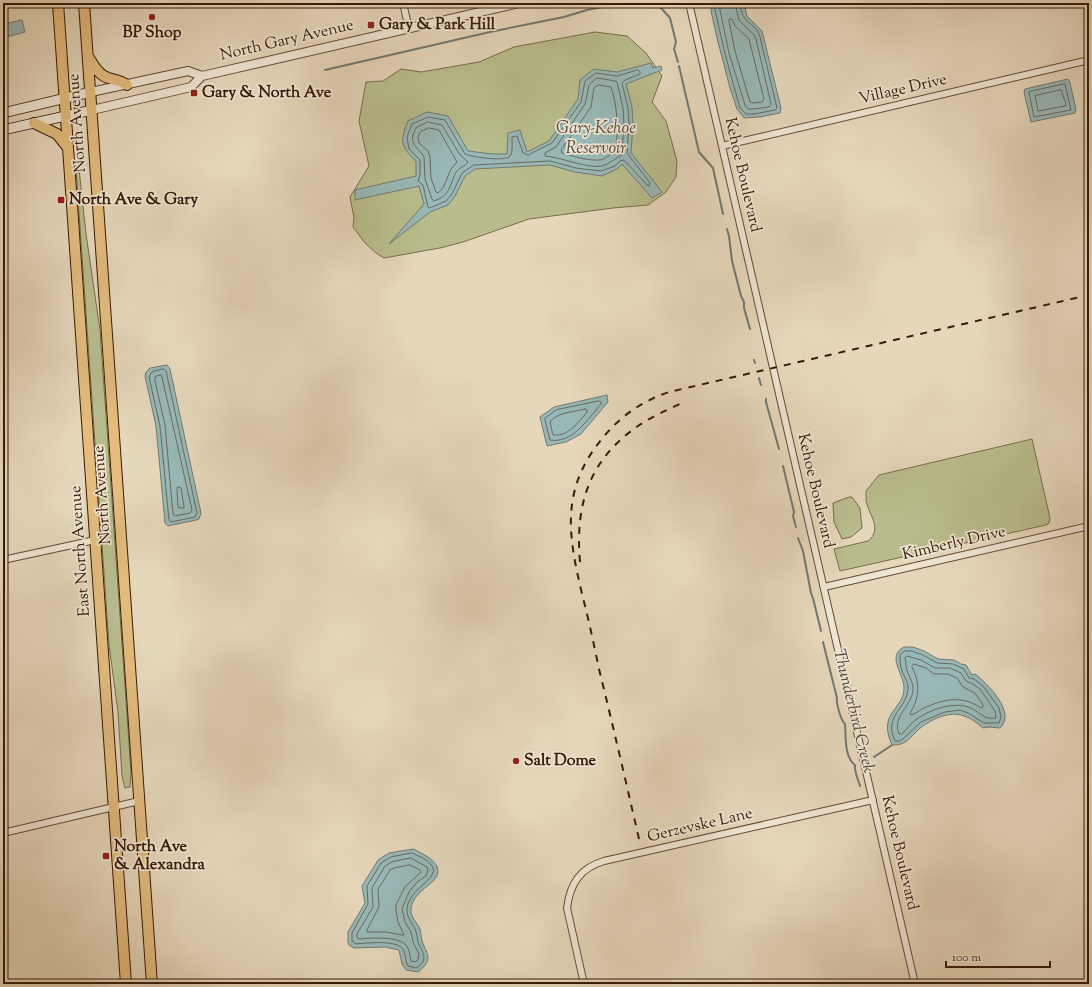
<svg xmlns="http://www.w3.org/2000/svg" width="1092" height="987" font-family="'Sorts Mill Goudy',serif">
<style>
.green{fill:#b9bd8d;stroke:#786c4a}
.water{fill:#98b8b7;stroke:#717971}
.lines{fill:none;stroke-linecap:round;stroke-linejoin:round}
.shore{stroke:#68695f;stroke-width:1}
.stream{stroke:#717971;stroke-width:2}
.minor-casing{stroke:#634934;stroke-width:8}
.tertiary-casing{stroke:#634934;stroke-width:10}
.secondary-casing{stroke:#371a07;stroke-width:11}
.primary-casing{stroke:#371a07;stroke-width:12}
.minor{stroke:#efe5d3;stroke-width:6}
.tertiary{stroke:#efe5d3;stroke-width:8}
.secondary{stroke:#efe5d3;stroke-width:9}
.primary{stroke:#e3bc7e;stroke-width:10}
.rail{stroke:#371a07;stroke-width:2;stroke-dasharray:7 7;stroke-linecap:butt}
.poi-dot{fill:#8f2418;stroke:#efe5d3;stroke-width:1.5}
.labels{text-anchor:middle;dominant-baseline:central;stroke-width:3.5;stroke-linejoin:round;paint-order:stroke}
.poi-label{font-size:16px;font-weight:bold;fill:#371a07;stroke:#efe5d3;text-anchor:start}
.street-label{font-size:16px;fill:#371a07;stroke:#efe5d3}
.water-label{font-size:17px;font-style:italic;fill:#54493c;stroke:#efe5d3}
</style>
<rect width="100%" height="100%" fill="#e6d7bb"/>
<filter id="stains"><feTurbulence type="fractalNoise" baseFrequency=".005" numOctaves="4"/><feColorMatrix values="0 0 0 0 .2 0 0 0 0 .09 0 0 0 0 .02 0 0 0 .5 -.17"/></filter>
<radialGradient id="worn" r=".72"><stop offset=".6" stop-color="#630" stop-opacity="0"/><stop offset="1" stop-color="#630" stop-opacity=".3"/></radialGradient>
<!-- green -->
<path class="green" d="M 595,32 L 627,36 L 646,53 L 662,76 L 652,102 L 666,121 L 677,161 L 676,177 L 666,192 L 648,205 L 613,208 L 529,219 L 463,242 L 440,248 L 384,258 L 376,253 L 365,243 L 353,227 L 354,218 L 350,197 L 369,166 L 359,121 L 366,82 L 383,81 L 401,69 L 421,72 L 479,62 L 514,47 Z
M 76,169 L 79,169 L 86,234 L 100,330 L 131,772 L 130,787 L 125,788 L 122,776 L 118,712 L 109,645 Z
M 1032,439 L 1050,518 L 1049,523 L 1046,525 L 840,571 L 834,549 L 868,541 C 883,529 869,515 866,501 C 866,498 866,495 866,491 L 879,475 Z
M 849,497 L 852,497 L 860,508 L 862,528 L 851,537 L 842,539 L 834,522 L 833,503 Z"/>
<!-- water -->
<path class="water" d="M 711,3 L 744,3 L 747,16 L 762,31 L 781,108 L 780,113 L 760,117 L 744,118 L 737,109 L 730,88 L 717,38 L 711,11 Z
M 22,20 L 25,32 L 3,38 L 3,24 Z
M 651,63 L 653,68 L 661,66 L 662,70 L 626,84 L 632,107 L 633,124 L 631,153 L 662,192 L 652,198 L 622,164 L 617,169 L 602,176 L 575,172 L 550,165 L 475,169 L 465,176 L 455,196 L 448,205 L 430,212 L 389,244 L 424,204 L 419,186 L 355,200 L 355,190 L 416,176 L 416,161 C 400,146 400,141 408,121 L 427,112 L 448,116 L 468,151 L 492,154 L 507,154 L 508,133 L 520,130 L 527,152 L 549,141 L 578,99 L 580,80 L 594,69 L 617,72 Z
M 1068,79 L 1070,83 L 1076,109 L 1075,113 L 1031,122 L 1024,92 L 1025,89 Z
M 167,365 L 170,369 L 201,513 L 199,519 L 196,520 L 168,526 L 165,523 L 156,426 L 145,376 L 146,372 L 150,368 Z
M 607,395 L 608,402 L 581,434 L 566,442 L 547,446 L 540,417 L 554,407 Z
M 904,647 L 913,647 L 924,651 L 938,659 L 954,660 L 961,664 L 966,665 L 972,675 L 975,674 C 987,683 1017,713 1000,728 L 989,727 L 983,728 C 977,723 971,718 964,716 C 950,710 929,720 918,730 C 910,738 905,746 892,745 C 877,712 904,710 904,688 C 904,674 886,656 904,647 Z
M 413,849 C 426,855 450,867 431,883 C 423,890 412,897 411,909 C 410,917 417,922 420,929 C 421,932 421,937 422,941 C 428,956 433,960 418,972 L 406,970 L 402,964 L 399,950 L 385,947 L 354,948 L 349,945 L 348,942 L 348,932 L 365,903 L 362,886 L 378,860 L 389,853 Z"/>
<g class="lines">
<!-- shore -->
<path class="shore" d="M 714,3 L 715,10 L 725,54 L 740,108 L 746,114 L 754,114 L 775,110 L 777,108 L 760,37 C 755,21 742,26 740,3
M 719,3 L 720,10 L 729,53 L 745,105 L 748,109 L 754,109 L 769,107 L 771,104 L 756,39 L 754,35 L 739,20 L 735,3
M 730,19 L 732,19 L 735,26 L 749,39 L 764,99 L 762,102 L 754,103 L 750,102 L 735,51 L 729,21 Z
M 638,70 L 640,72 L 640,74 L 625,80 L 622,83 L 628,108 L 629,124 L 627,153 L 650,183 L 649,186 L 647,185 L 626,162 L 623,160 L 620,161 L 615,166 L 601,171 L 576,168 L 550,161 L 474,165 L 462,173 L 452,194 L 446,201 L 430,208 L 428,207 L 423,185 L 418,181 L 420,175 L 420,160 L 409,149 L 407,137 L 412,124 L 428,117 L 445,120 L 465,154 C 472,157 505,162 510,156 C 513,153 512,142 512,137 L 517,136 L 523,153 L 528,155 L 552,143 L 581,102 L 585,81 L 596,73 L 617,76 Z
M 597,78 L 615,81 L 617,82 L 623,108 L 624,124 L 622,155 C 615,158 610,164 602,166 C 589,169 560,157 545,156 L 545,153 L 556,147 L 585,104 L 589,85 Z
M 1065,84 L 1071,110 L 1034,117 L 1029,92 Z
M 599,85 L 611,87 C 618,109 618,127 616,150 C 611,154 606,159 600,160 C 589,161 572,156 562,153 L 561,150 L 591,107 L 594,88 Z
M 1061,90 L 1066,104 L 1065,106 L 1038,111 L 1035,96 Z
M 428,122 L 442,125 L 460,155 L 468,162 C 465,166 459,168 456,172 C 449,186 451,195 434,201 L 432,199 L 425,179 L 424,157 C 417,145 407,145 416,128 Z
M 429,128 L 439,130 L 457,162 L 451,169 L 443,188 L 438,193 L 436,192 L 431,178 L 430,157 L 428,151 L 419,143 L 418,137 L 420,132 Z
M 164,369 L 166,371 L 197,513 L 195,517 L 171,522 L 169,520 L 160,426 L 149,377 L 152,372 Z
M 161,375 L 162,377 L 192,510 L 190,513 L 175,516 L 173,514 L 165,425 L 155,381 L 155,377 Z
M 599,401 L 601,402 L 601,404 C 588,419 572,444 550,440 L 545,420 L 545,418 L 556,410 Z
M 585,409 L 587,410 L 587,412 C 579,422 568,437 553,435 L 550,422 C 557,412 574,412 585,409 Z
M 178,487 L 181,488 L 184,506 L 184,508 L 181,508 L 178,507 L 177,489 Z
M 905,651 L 912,651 L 923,655 L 937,663 L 953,664 L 964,669 L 969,678 L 974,679 L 983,686 L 999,708 L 1001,717 L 999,723 L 984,723 L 968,713 L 960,710 L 945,712 L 921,722 L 904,738 L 900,741 L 895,741 C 883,715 907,710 908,688 C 908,682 904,676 902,671 C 900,666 900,660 900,655 Z
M 907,656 L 921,660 L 935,668 L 950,668 L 961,673 L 966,681 L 973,684 L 980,689 L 995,711 L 996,718 C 985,720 980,713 971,708 C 954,701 931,709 917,719 C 911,723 907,729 902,734 L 899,734 C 892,717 910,708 913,691 C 914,682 908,676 906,667 C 906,664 906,661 905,658 Z
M 914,664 L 926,668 L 934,674 L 948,674 L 957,678 L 963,687 L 975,693 L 983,705 L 983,707 L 981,708 C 962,695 944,699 924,708 C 920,710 915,714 911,715 L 910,713 C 920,697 920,683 912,667 Z
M 412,853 C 463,874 407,883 407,910 C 407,918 412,923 415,929 C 417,933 417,938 418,942 C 422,952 430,960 416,968 L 408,966 C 405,961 406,953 402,948 C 395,940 365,943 356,944 L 352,941 L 352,933 L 368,904 L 367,886 L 381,863 L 391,857 Z
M 411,858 L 427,867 L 428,870 L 426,876 L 417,882 L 409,892 L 402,909 L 405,922 L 411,932 L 413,942 L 419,954 L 418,960 L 415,962 L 411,961 C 410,956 409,947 405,944 C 396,936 370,938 359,939 L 357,937 L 357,934 L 373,907 L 372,888 L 385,866 L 392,862 Z
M 410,865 L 420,870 L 421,872 L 405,887 L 396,905 L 396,911 L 398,922 L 404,935 L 402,935 L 386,932 L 367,932 L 367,930 L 379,907 L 378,889 L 390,870 L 394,868 Z"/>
<!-- stream -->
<path class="stream" d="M 652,3 L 662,9 L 670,18 L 676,42 L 674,49 L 678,62
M 679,66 L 699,152 L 713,168 L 723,214
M 325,70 L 490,32 L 564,17 L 587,10 L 623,3
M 727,229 L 729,236 L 732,261 L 741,296 L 744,302 L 744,308 L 750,329
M 754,360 L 755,363
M 759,378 L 761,385
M 766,399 L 766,402 L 779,449
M 783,466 L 794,512 L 793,516 L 796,527
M 798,538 L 803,551 L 811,593 L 813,598 L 821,631
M 823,642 L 837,698 C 836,703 841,721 845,724 C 846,736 844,757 855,765 C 854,771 858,779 860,786
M 874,757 L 892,745"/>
<!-- minor casing -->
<g class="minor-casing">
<path id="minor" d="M 403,3 L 409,29
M 689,3 L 915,984
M 722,146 L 1089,60
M 3,560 L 95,540
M 824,587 L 1089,526
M 3,833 L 139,801
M 584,984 L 567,908 C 570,884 580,868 604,861 L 873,800"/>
</g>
<!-- tertiary casing -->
<g class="tertiary-casing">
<path id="tertiary" d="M 91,92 L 188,71 L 202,76 L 519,3
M 92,110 L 191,87 L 202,76"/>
</g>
<!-- secondary casing -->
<g class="secondary-casing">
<path id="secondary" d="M 3,113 L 91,92
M 3,130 L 92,110"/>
</g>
<!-- primary casing -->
<g class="primary-casing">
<path id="primary" d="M 58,3 L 126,984
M 84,3 L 152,984
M 89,58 C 94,66 99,75 108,78 C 115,80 120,80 127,85
M 34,123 L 57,134 L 68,148"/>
</g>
<!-- minor -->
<use href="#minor" class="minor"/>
<!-- tertiary -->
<use href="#tertiary" class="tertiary"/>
<!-- secondary -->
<use href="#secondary" class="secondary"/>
<!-- primary -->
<use href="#primary" class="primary"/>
<!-- rail -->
<path class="rail" d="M 580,562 C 575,504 589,460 638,426 C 651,417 667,410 682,403
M 639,839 C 626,782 613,726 599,669 C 594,645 589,621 583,598 C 569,539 559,492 601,440 C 619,417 642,401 669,392 L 1089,295"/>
</g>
<!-- markers -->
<g class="poi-dot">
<circle cx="152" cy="17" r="4"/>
<rect x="367" y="21" width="8" height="8" rx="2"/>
<rect x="190" y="89" width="8" height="8" rx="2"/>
<rect x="57" y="196" width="8" height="8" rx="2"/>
<circle cx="516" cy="761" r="4"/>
<rect x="102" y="852" width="8" height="8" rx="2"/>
</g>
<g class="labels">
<!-- poi labels -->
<g class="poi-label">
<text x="379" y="25">Gary &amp; Park Hill</text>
<text x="152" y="33" text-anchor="middle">BP Shop</text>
<text x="202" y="93">Gary &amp; North Ave</text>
<text x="69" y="200">North Ave &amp; Gary</text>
<text x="524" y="761">Salt Dome</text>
<text x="114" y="847">North Ave<tspan x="114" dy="18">&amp; Alexandra</tspan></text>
</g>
<!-- street labels -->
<g class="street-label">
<text transform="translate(287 41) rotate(-13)">North Gary Avenue</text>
<text transform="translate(903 90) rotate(-13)">Village Drive</text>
<text transform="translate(78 123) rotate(-94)">North Avenue</text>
<text transform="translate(742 175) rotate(77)">Kehoe Boulevard</text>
<text transform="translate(815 491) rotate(77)">Kehoe Boulevard</text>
<text transform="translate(103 495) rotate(-94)">North Avenue</text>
<text transform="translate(954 544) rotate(-13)">Kimberly Drive</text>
<text transform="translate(81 551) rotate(-94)">East North Avenue</text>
<text transform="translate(700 826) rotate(-13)">Gerzevske Lane</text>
<text transform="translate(899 853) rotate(77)">Kehoe Boulevard</text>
</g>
<!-- water labels -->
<g class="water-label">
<text x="596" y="129">Gary-Kehoe<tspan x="596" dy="20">Reservoir</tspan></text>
<text transform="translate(853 711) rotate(76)">Thunderbird Creek</text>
</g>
</g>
<!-- margin -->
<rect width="1092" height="987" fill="none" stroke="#e6d7bb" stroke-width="16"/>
<rect x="4" y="4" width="1084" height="979" fill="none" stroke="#371a07" stroke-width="2"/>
<rect x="8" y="8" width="1076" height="971" fill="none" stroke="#371a07"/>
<!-- scale -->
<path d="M946 961v6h104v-6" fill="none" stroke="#371a07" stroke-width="2"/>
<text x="952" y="961" font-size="12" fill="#371a07" stroke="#efe5d3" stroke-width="3" paint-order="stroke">100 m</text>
<rect width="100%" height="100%" filter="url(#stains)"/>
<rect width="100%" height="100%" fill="url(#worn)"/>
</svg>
